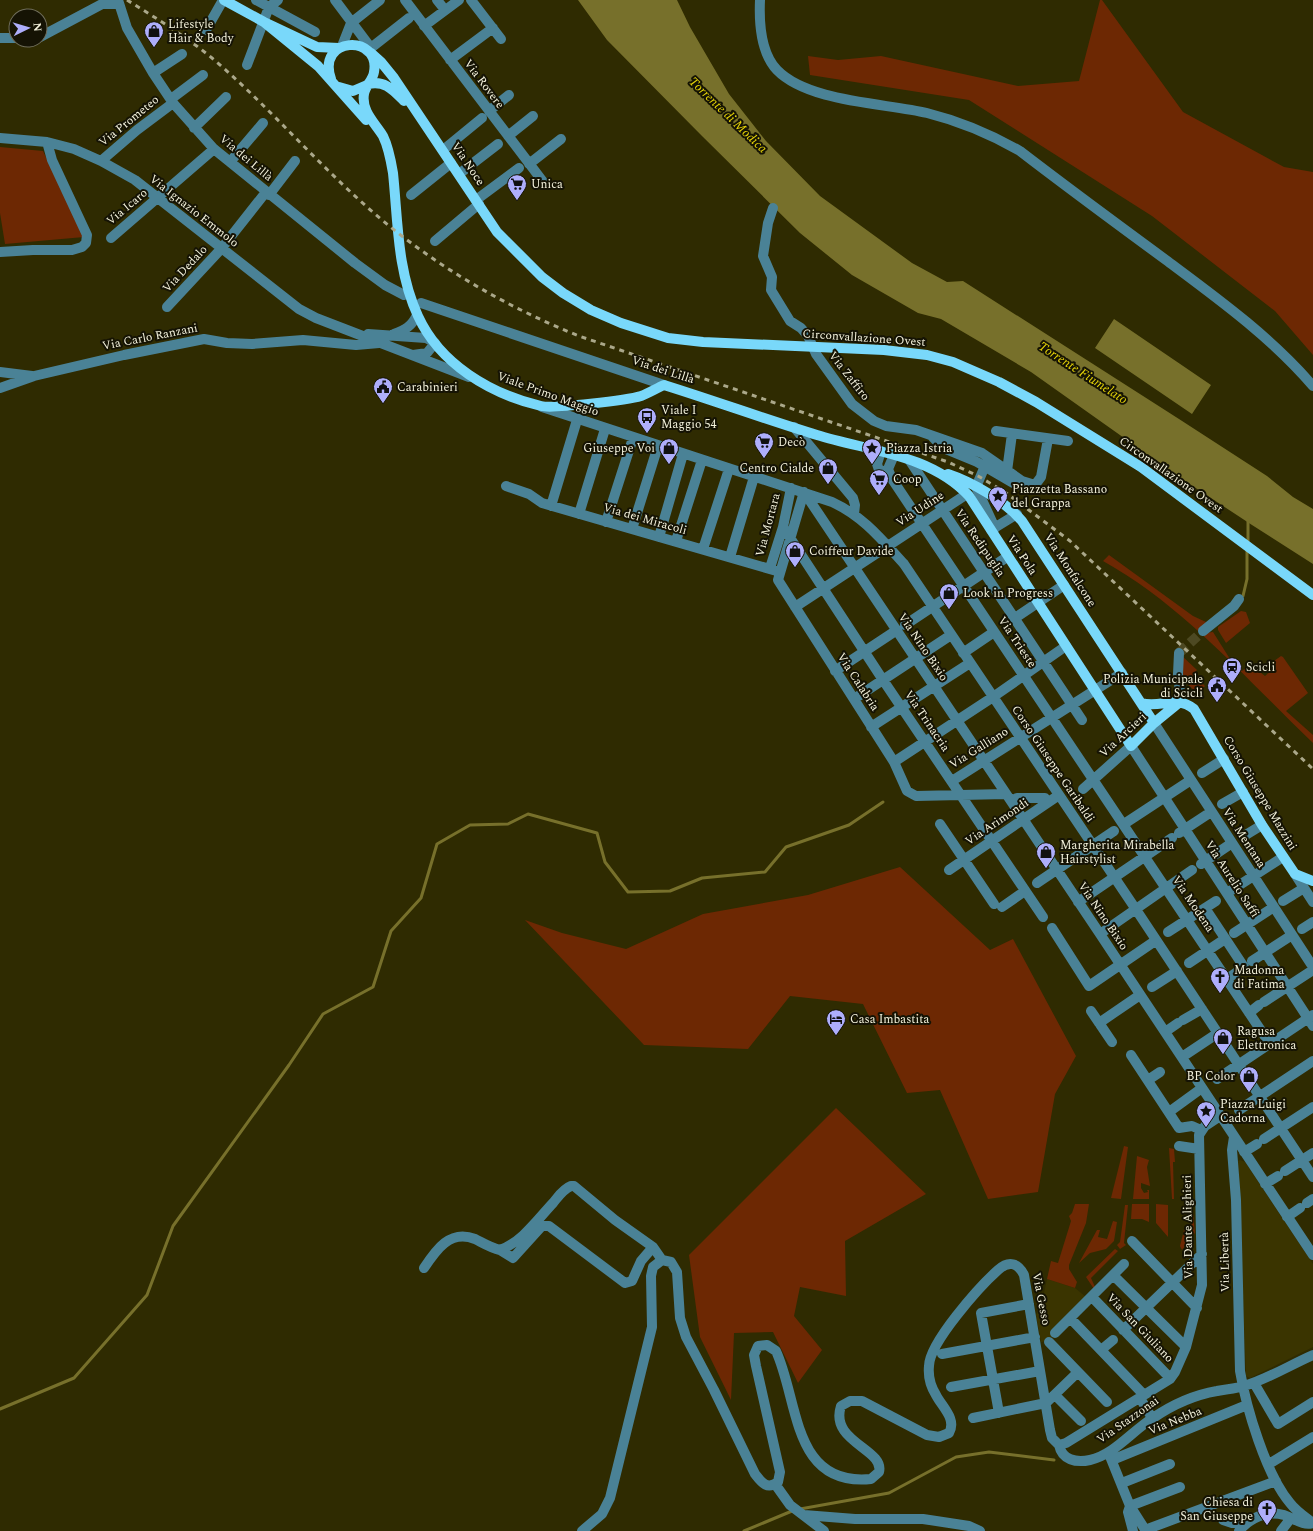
<svg xmlns="http://www.w3.org/2000/svg" width="1313" height="1531" font-family="Spectral,serif">
<style>
.built{fill:#3a3400}
.green{fill:#6d2803}
.water{fill:#77702b}
.lines{fill:none;stroke-linecap:round;stroke-linejoin:round}
.stream{stroke:#77702b;stroke-width:3}
.minor-tunnel{stroke:#4d4922;stroke-width:10;stroke-dasharray:10 5;stroke-linecap:butt}
.minor{stroke:#4a8296;stroke-width:10}
.major{stroke:#79d8fa;stroke-width:10}
.rail{stroke:#aba88a;stroke-width:3;stroke-dasharray:5 5;stroke-linecap:butt}
.labels{text-anchor:middle;dominant-baseline:central;stroke-width:4;stroke-linejoin:round;paint-order:stroke}
.poi-label{font-size:12px;fill:#f5f3dd;stroke:#151304;text-anchor:start}
.street-label{font-size:12px;fill:#f5f3dd;stroke:#151304}
.water-label{font-size:13px;font-style:italic;fill:#e5d307;stroke:#151304}
</style>
<rect width="100%" height="100%" fill="#2f2b01"/>
<!-- built -->
<path class="built" d="M 1240,1160 L 1245,1162 L 1313,1264 L 1313,1347 L 1250,1378 L 1246,1376 L 1238,1161 Z
M 1047,1279 L 1075,1288 L 1086,1297 L 1050,1331 L 1053,1336 L 1048,1341 L 1041,1342 L 1036,1315 L 1042,1302 Z"/>
<!-- green -->
<path class="green" d="M 1100,0 L 1102,0 L 1183,112 L 1284,167 L 1313,172 L 1313,355 L 1275,311 L 1152,216 L 969,100 L 810,75 L 808,56 L 838,60 L 881,56 L 1018,86 L 1079,81 Z
M 0,147 L 43,151 L 84,237 L 5,244 L 0,213 Z
M 1109,555 L 1193,616 L 1206,622 L 1202,630 L 1205,633 L 1213,632 L 1230,659 L 1242,671 L 1250,664 L 1265,676 L 1275,667 L 1274,661 L 1281,656 L 1283,657 L 1308,693 L 1286,711 L 1313,735 L 1313,743 C 1246,679 1184,606 1103,561 Z
M 1241,611 L 1246,612 L 1250,623 L 1226,643 L 1218,630 L 1218,627 Z
M 1181,655 L 1197,670 L 1193,674 L 1205,686 L 1198,694 L 1181,678 Z
M 900,867 L 990,950 L 1013,939 L 1076,1056 L 1055,1094 L 1038,1192 L 988,1199 L 940,1090 L 907,1093 L 863,1004 L 790,996 L 748,1049 L 644,1045 L 525,920 L 562,933 L 626,949 L 703,914 L 808,895 Z
M 836,1108 L 926,1194 L 845,1241 L 846,1296 L 800,1287 L 794,1316 L 822,1350 L 798,1383 L 773,1332 L 734,1333 L 731,1400 L 700,1337 L 689,1255 Z
M 1124,1146 L 1128,1147 L 1121,1199 L 1111,1198 Z
M 1169,1148 L 1174,1149 L 1175,1162 L 1173,1162 L 1174,1199 L 1172,1199 Z
M 1137,1156 L 1149,1160 L 1147,1167 L 1150,1186 L 1141,1183 L 1141,1188 L 1144,1193 L 1148,1192 L 1147,1190 L 1149,1190 L 1149,1199 L 1133,1199 Z
M 1075,1204 L 1089,1204 L 1086,1223 L 1069,1265 L 1069,1269 L 1077,1282 L 1075,1288 L 1047,1279 L 1051,1261 L 1058,1263 L 1071,1221 L 1069,1216 L 1072,1213 Z
M 1132,1204 L 1149,1204 L 1149,1222 L 1142,1219 L 1131,1219 Z
M 1156,1204 L 1168,1205 L 1168,1237 L 1156,1223 Z
M 1125,1205 L 1128,1205 L 1124,1243 L 1126,1245 L 1120,1249 L 1117,1245 L 1120,1242 Z
M 1193,1212 L 1195,1233 L 1185,1242 L 1186,1245 L 1182,1250 L 1180,1246 L 1184,1230 L 1191,1230 L 1190,1213 Z
M 1113,1221 L 1117,1222 L 1114,1241 L 1106,1249 L 1090,1253 L 1079,1263 L 1097,1230 L 1100,1230 L 1098,1237 L 1107,1239 Z
M 1115,1249 L 1118,1251 L 1091,1278 L 1095,1287 L 1094,1289 L 1086,1277 Z"/>
<!-- water -->
<path class="water" d="M 578,0 L 677,0 L 690,27 L 729,94 L 766,141 L 820,196 L 912,263 L 947,282 L 963,281 L 1179,419 L 1267,476 L 1293,497 L 1313,509 L 1313,564 L 1252,525 L 1182,479 L 1031,372 L 941,319 L 918,313 L 852,275 L 800,233 L 702,136 L 607,40 Z
M 1114,319 L 1211,385 L 1192,414 L 1095,348 Z"/>
<g class="lines">
<!-- stream -->
<path class="stream" d="M 1248,543 L 1248,520
M 1243,596 L 1247,579 L 1247,550
M 0,1409 L 74,1378 L 147,1295 L 173,1226 L 289,1065 L 323,1014 L 373,987 L 391,931 L 421,898 L 437,844 L 470,825 L 508,824 L 528,814 L 597,833 L 605,862 L 628,892 L 670,891 L 702,878 L 765,872 L 786,847 L 849,825 L 883,802
M 800,1509 L 889,1493 L 956,1457 L 989,1452 L 1054,1460
M 744,1531 L 792,1511"/>
<!-- minor-tunnel -->
<path class="minor-tunnel" d="M 1179,653 L 1203,631"/>
<!-- minor -->
<path class="minor" d="M 118,0 L 127,28 L 153,73 L 173,103 L 214,149 L 355,263 L 385,285 L 404,295
M 256,0 L 315,32
M 335,0 L 371,48
M 405,0 L 544,183
M 437,0 L 445,10
M 471,0 L 501,39
M 760,0 C 759,22 761,53 777,70 C 808,102 884,103 927,113 C 959,121 992,135 1020,151 C 1068,188 1117,224 1166,260 C 1217,298 1271,337 1313,386
M 269,7 L 278,0
M 424,26 L 459,0
M 206,30 L 223,0
M 40,37 L 102,4 L 118,4
M 0,38 L 16,38
M 342,46 L 351,23 L 380,0
M 367,51 L 409,18
M 450,60 L 493,28
M 247,65 L 269,7
M 153,73 L 182,54
M 171,99 L 203,75
M 489,111 L 509,95
M 194,128 L 226,97
M 508,136 L 533,116
M 0,138 L 47,142 L 74,149 L 101,161 L 135,180 L 299,309 L 316,318 L 469,377
M 443,150 L 482,118
M 101,161 L 137,130 L 173,103
M 230,162 L 263,123
M 529,164 L 561,139
M 459,174 L 498,144
M 269,195 L 295,161
M 411,195 L 451,163
M 476,200 L 519,168
M 773,208 L 768,223 L 763,256 L 772,277 L 771,290 L 790,321 L 801,328 L 808,336 L 816,354 L 852,404 L 874,421 L 886,426 L 916,430 L 982,453 L 1022,481 L 1035,485
M 111,238 L 214,149
M 435,241 L 479,204
M 0,252 L 33,250 L 72,250 L 82,247 L 86,243 L 87,235 L 52,160 L 47,142
M 421,303 L 664,385
M 167,307 L 221,249 L 266,192
M 368,334 L 426,338 L 435,343 L 427,353 L 413,355
M 394,334 C 405,330 412,326 417,315
M 0,372 L 32,376
M 0,388 L 34,376 L 124,355 L 204,339 L 227,343 L 252,344 L 303,340 L 356,345 L 379,343
M 542,407 L 832,502 C 863,516 882,540 904,564 L 1135,908 L 1313,1177
M 794,427 L 853,498 L 855,505 L 854,514
M 996,431 L 1068,441
M 932,436 L 943,448 L 977,462 L 1013,483 L 1025,487
M 881,451 L 877,464 L 879,470 L 883,472 L 888,469
M 894,455 L 888,469 L 892,479 L 1270,1044
M 910,461 L 1082,720
M 985,466 L 976,487 L 995,528
M 1007,471 L 1012,434
M 1035,485 L 1041,477 L 1048,439
M 506,486 L 529,494 L 542,503 L 780,572
M 804,492 L 1100,934 L 1313,1255
M 804,492 L 778,580 L 894,762 L 907,791 L 916,796 L 1006,794
M 551,506 L 577,420
M 579,514 L 605,429
M 606,522 L 633,438
M 783,527 L 883,680 L 1043,917
M 632,529 L 658,446
M 991,530 L 1017,514
M 659,537 L 683,454
M 676,541 L 702,460
M 703,549 L 729,469
M 730,557 L 754,477
M 770,568 L 783,527 L 791,488
M 795,607 L 967,494
M 1015,618 L 1064,585
M 905,625 L 1007,557
M 1203,631 L 1234,606 L 1239,599
M 963,653 L 994,632
M 1179,653 L 1178,674 L 1181,701
M 835,671 L 897,630
M 854,699 L 951,635
M 1154,723 L 1313,967
M 871,727 L 970,663
M 894,762 L 993,697 L 1066,646
M 1202,773 L 1224,759
M 952,781 L 1122,673
M 1083,789 L 1131,746 L 1313,1026
M 1011,801 L 1017,798 L 1045,798 L 1048,802
M 1222,804 L 1243,792
M 940,824 L 994,904
M 1124,824 L 1191,780
M 1179,833 L 1211,812
M 1244,836 L 1262,825
M 1201,864 L 1232,843
M 949,870 L 1059,795
M 1295,874 L 1313,902
M 1037,883 L 1114,831
M 1227,893 L 1283,857
M 1283,901 L 1304,888
M 1078,902 L 1172,838
M 1002,907 L 1025,891
M 1205,908 L 1244,967 L 1227,979
M 1052,928 L 1089,986 L 1155,941
M 1302,929 L 1313,922
M 1168,932 L 1216,901
M 1234,933 L 1274,907
M 1100,934 L 1192,870
M 1252,961 L 1292,935
M 1189,963 L 1225,939
M 1152,987 L 1177,971
M 1264,1002 L 1313,970
M 1091,1011 L 1112,1042
M 1249,1013 L 1259,1005
M 1183,1020 L 1202,1009
M 1099,1023 L 1140,995
M 1165,1032 L 1178,1023
M 1131,1055 L 1179,1128 L 1192,1126 L 1201,1130
M 1182,1057 L 1218,1033
M 1217,1079 L 1313,1015
M 1148,1080 L 1160,1072
M 1239,1110 L 1313,1061
M 1169,1112 L 1202,1088
M 1234,1137 L 1232,1150 L 1236,1200 L 1240,1371 C 1246,1407 1266,1475 1290,1503 C 1296,1511 1305,1517 1313,1523
M 1264,1139 L 1313,1107
M 1179,1146 L 1199,1149
M 1244,1152 L 1257,1144
M 1285,1171 L 1313,1153
M 1265,1184 L 1278,1176
M 1307,1203 L 1313,1199
M 1287,1217 L 1300,1208
M 1132,1241 L 1197,1308
M 500,1250 L 513,1258 L 542,1226 L 549,1226 L 625,1283 L 632,1281 L 641,1261 L 653,1247
M 424,1268 C 436,1250 450,1229 475,1239 C 483,1243 491,1248 500,1250 C 522,1242 537,1220 553,1203 C 558,1197 563,1189 571,1186 L 574,1186 L 615,1220 L 653,1247 L 662,1260
M 1113,1275 L 1186,1347
M 1092,1297 L 1170,1378
M 1071,1319 L 1144,1395
M 1123,1330 L 1202,1254
M 1055,1333 L 1124,1264
M 1049,1342 L 1107,1402
M 1101,1350 L 1113,1340
M 942,1354 L 1035,1337
M 1254,1383 L 1278,1424 L 1313,1402
M 951,1387 L 1040,1371
M 1055,1395 L 1081,1421
M 1140,1398 L 1152,1418
M 999,1413 L 981,1313 L 1029,1304
M 973,1418 L 1046,1403 L 1078,1372
M 1059,1445 L 1066,1443 L 1170,1379 L 1175,1372 L 1186,1347 L 1202,1285 L 1199,1135 L 1205,1126 L 1220,1116
M 1059,1445 C 1062,1460 1076,1463 1090,1460 C 1114,1455 1133,1430 1153,1418 C 1172,1405 1194,1395 1217,1391 C 1226,1389 1235,1389 1244,1386 C 1268,1379 1290,1365 1313,1355
M 1109,1454 L 1130,1506 L 1146,1531
M 1112,1460 L 1247,1405
M 1269,1464 L 1313,1437
M 1122,1483 L 1170,1464
M 775,1484 L 790,1505 L 824,1531
M 1130,1506 L 1180,1487
M 1130,1506 L 1128,1512 L 1133,1531
M 804,1515 L 855,1519 L 923,1519 L 969,1526 L 980,1531
M 1223,1520 L 1232,1523 L 1246,1523
M 1145,1530 L 1276,1481
M 582,1531 L 602,1514 L 610,1498 L 652,1327 L 651,1276 L 653,1267 L 662,1260 L 671,1262 L 677,1272 L 680,1318 L 686,1337 L 714,1390 L 755,1474 C 762,1483 767,1490 778,1482 L 780,1472 L 756,1366 L 754,1355 L 758,1346 L 767,1345 L 776,1351 C 799,1401 792,1487 871,1479 L 879,1472 C 885,1449 829,1442 841,1406 L 850,1401 L 862,1401 L 927,1435 L 939,1437 L 949,1433 C 957,1419 942,1407 936,1395 C 931,1387 928,1376 929,1366 C 929,1343 980,1286 998,1270 C 1009,1260 1018,1263 1024,1275 L 1050,1430 L 1052,1438 L 1059,1445
M 1239,1531 C 1250,1518 1266,1510 1284,1515 C 1294,1518 1302,1526 1313,1523
M 1281,1531 L 1291,1518"/>
<!-- major -->
<path class="major" d="M 224,0 L 264,22 L 317,47 L 339,48
M 264,22 L 318,66 L 366,120
M 371,53 L 381,62 L 394,78 L 497,232 L 542,277 L 563,293 L 591,310 L 621,323 L 668,338 L 703,342 L 884,350 L 927,355 L 953,362 L 999,382 L 1036,402 L 1141,467 L 1313,595
M 331,79 C 316,36 381,34 374,72 C 373,80 365,86 364,94 C 361,111 375,123 383,136 C 388,146 391,161 393,173 C 398,221 397,271 418,316 C 440,364 490,394 541,406 C 553,409 628,400 641,396 C 649,393 657,388 664,385 C 715,401 765,419 817,435 C 868,451 930,454 969,496 L 1131,746 L 1154,723 L 1181,701
M 368,84 C 385,80 393,90 404,101
M 339,87 L 353,91 L 367,85
M 948,474 C 972,482 1005,501 1022,521 L 1154,723
M 1141,703 C 1161,709 1175,694 1194,709 L 1262,825 L 1295,874 L 1313,881"/>
<!-- rail -->
<path class="rail" d="M 127,0 C 156,18 185,36 212,58 C 266,104 313,159 366,206 C 428,262 502,305 579,336 L 948,462 L 978,476 L 1005,492 L 1070,541 L 1313,769"/>
</g>
<!-- icons -->
<defs>
<g id="shop-pin" transform="scale(1)"><path d="M0 17L-7.5 6A9.5 9.5 0 1 1 7.5 6Z" fill="#aeaefb" stroke="#151304"/><path d="M-5-2.5h2.3a2.7 3.5 0 0 1 5.4 0H5L5.5 6h-11ZM-1.5-2.5h3a1.5 2.3 0 0 0-3 0Z" fill="#111"/></g>
<g id="supermarket-pin" transform="scale(1)"><path d="M0 17L-7.5 6A9.5 9.5 0 1 1 7.5 6Z" fill="#aeaefb" stroke="#151304"/><path d="M-6-5.5h2.5l.6 2H6L4.5 2H-2.5L-4.4-4H-6ZM-1.5 3.2a1.3 1.3 0 1 0 .1 0ZM3 3.2a1.3 1.3 0 1 0 .1 0Z" fill="#111"/></g>
<g id="civic-pin" transform="scale(1)"><path d="M0 17L-7.5 6A9.5 9.5 0 1 1 7.5 6Z" fill="#aeaefb" stroke="#151304"/><path d="M-.6-6.5H3V-4.5H.6V-3L4-1V1h2V6H-6V1h2V-1L-.6-3ZM-1.2 2.5V6h2.4V2.5Z" fill="#111"/></g>
<g id="bus-pin" transform="scale(1)"><path d="M0 17L-7.5 6A9.5 9.5 0 1 1 7.5 6Z" fill="#aeaefb" stroke="#151304"/><path d="M-5-6H5V4H4V6H2V4H-2V6H-4V4H-5ZM-3.5-4V0h7V-4ZM-3.5 1.2v1.5H-2V1.2ZM2 1.2v1.5H3.5V1.2Z" fill="#111"/></g>
<g id="sight-pin" transform="scale(1)"><path d="M0 17L-7.5 6A9.5 9.5 0 1 1 7.5 6Z" fill="#aeaefb" stroke="#151304"/><path d="M0-6L1.8-2.2L6-1.7L2.9 1.2L3.7 5.4L0 3.3L-3.7 5.4L-2.9 1.2L-6-1.7L-1.8-2.2Z" fill="#111"/></g>
<g id="station-pin" transform="scale(1)"><path d="M0 17L-7.5 6A9.5 9.5 0 1 1 7.5 6Z" fill="#aeaefb" stroke="#151304"/><path d="M-3-6H3Q5-6 5-4V2Q5 4 3 4L4.5 6H3L1.5 4h-3L-3 6H-4.5L-3 4Q-5 4-5 2V-4Q-5-6-3-6ZM-3.5-4v3h7v-3ZM-3.5 1v1.5H-2V1ZM2 1v1.5H3.5V1Z" fill="#111"/></g>
<g id="church-pin" transform="scale(1)"><path d="M0 17L-7.5 6A9.5 9.5 0 1 1 7.5 6Z" fill="#aeaefb" stroke="#151304"/><path d="M-1.2-6h2.4v3.5h3.3v2.4h-3.3V6h-2.4V-.1h-3.3v-2.4h3.3Z" fill="#111"/></g>
<g id="hotel-pin" transform="scale(1)"><path d="M0 17L-7.5 6A9.5 9.5 0 1 1 7.5 6Z" fill="#aeaefb" stroke="#151304"/><path d="M-6-4.5h1.5V1H6V5H4.5V3h-9V5H-6ZM-4 0a1.8 1.8 0 1 1 3.6 0ZM.5 0V-2.5h3Q6-2.5 6 0Z" fill="#111"/></g>
</defs>
<g fill-rule="evenodd">
<use href="#shop-pin" x="154" y="31"/>
<use href="#supermarket-pin" x="517" y="184"/>
<use href="#civic-pin" x="383" y="387"/>
<use href="#bus-pin" x="647" y="417"/>
<use href="#supermarket-pin" x="764" y="442"/>
<use href="#shop-pin" x="669" y="448"/>
<use href="#sight-pin" x="872" y="448"/>
<use href="#shop-pin" x="828" y="468"/>
<use href="#supermarket-pin" x="879" y="479"/>
<use href="#sight-pin" x="998" y="496"/>
<use href="#shop-pin" x="795" y="551"/>
<use href="#shop-pin" x="949" y="593"/>
<use href="#station-pin" x="1232" y="667"/>
<use href="#civic-pin" x="1217" y="686"/>
<use href="#shop-pin" x="1046" y="852"/>
<use href="#church-pin" x="1220" y="977"/>
<use href="#hotel-pin" x="836" y="1019"/>
<use href="#shop-pin" x="1223" y="1038"/>
<use href="#shop-pin" x="1249" y="1076"/>
<use href="#sight-pin" x="1206" y="1111"/>
<use href="#church-pin" x="1267" y="1509"/>
</g>
<g class="labels">
<!-- poi labels -->
<g class="poi-label">
<text x="168" y="24">Lifestyle<tspan x="168" dy="14">Hair &amp; Body</tspan></text>
<text x="531" y="184">Unica</text>
<text x="397" y="387">Carabinieri</text>
<text x="661" y="410">Viale I<tspan x="661" dy="14">Maggio 54</tspan></text>
<text x="778" y="442">Decò</text>
<text x="655" y="448" text-anchor="end">Giuseppe Voi</text>
<text x="886" y="448">Piazza Istria</text>
<text x="814" y="468" text-anchor="end">Centro Cialde</text>
<text x="893" y="479">Coop</text>
<text x="1012" y="489">Piazzetta Bassano<tspan x="1012" dy="14">del Grappa</tspan></text>
<text x="809" y="551">Coiffeur Davide</text>
<text x="963" y="593">Look in Progress</text>
<text x="1246" y="667">Scicli</text>
<text x="1203" y="679" text-anchor="end">Polizia Municipale<tspan x="1203" dy="14">di Scicli</tspan></text>
<text x="1060" y="845">Margherita Mirabella<tspan x="1060" dy="14">Hairstylist</tspan></text>
<text x="1234" y="970">Madonna<tspan x="1234" dy="14">di Fatima</tspan></text>
<text x="850" y="1019">Casa Imbastita</text>
<text x="1237" y="1031">Ragusa<tspan x="1237" dy="14">Elettronica</tspan></text>
<text x="1235" y="1076" text-anchor="end">BP Color</text>
<text x="1220" y="1104">Piazza Luigi<tspan x="1220" dy="14">Cadorna</tspan></text>
<text x="1253" y="1502" text-anchor="end">Chiesa di<tspan x="1253" dy="14">San Giuseppe</tspan></text>
</g>
<!-- street labels -->
<g class="street-label">
<text transform="translate(484 84) rotate(53)">Via Rovere</text>
<text transform="translate(129 121) rotate(-39)">Via Prometeo</text>
<text transform="translate(246 158) rotate(40)">Via dei Lillà</text>
<text transform="translate(468 164) rotate(56)">Via Noce</text>
<text transform="translate(127 207) rotate(-40)">Via Icaro</text>
<text transform="translate(194 211) rotate(38)">Via Ignazio Emmolo</text>
<text transform="translate(185 269) rotate(-47)">Via Dedalo</text>
<text transform="translate(150 337) rotate(-11)">Via Carlo Ranzani</text>
<text transform="translate(864 338) rotate(4)">Circonvallazione Ovest</text>
<text transform="translate(663 370) rotate(18)">Via dei Lillà</text>
<text transform="translate(849 376) rotate(52)">Via Zaffiro</text>
<text transform="translate(548 394) rotate(20)">Viale Primo Maggio</text>
<text transform="translate(1171 475) rotate(35)">Circonvallazione Ovest</text>
<text transform="translate(920 509) rotate(-33)">Via Udine</text>
<text transform="translate(645 519) rotate(16)">Via dei Miracoli</text>
<text transform="translate(768 525) rotate(-75)">Via Mortara</text>
<text transform="translate(980 543) rotate(56)">Via Redipuglia</text>
<text transform="translate(1022 555) rotate(57)">Via Pola</text>
<text transform="translate(1070 570) rotate(57)">Via Monfalcone</text>
<text transform="translate(1017 642) rotate(56)">Via Trieste</text>
<text transform="translate(923 647) rotate(56)">Via Nino Bixio</text>
<text transform="translate(858 682) rotate(57)">Via Calabria</text>
<text transform="translate(927 721) rotate(56)">Via Trinacria</text>
<text transform="translate(1123 735) rotate(-43)">Via Arcieri</text>
<text transform="translate(979 748) rotate(-32)">Via Galliano</text>
<text transform="translate(1053 764) rotate(56)">Corso Giuseppe Garibaldi</text>
<text transform="translate(1260 793) rotate(59)">Corso Giuseppe Mazzini</text>
<text transform="translate(997 822) rotate(-34)">Via Arimondi</text>
<text transform="translate(1244 838) rotate(57)">Via Mentana</text>
<text transform="translate(1232 879) rotate(57)">Via Aurelio Saffi</text>
<text transform="translate(1193 904) rotate(56)">Via Modena</text>
<text transform="translate(1103 916) rotate(56)">Via Nino Bixio</text>
<text transform="translate(1188 1227) rotate(-91)">Via Dante Alighieri</text>
<text transform="translate(1225 1262) rotate(-91)">Via Libertà</text>
<text transform="translate(1041 1299) rotate(79)">Via Gesso</text>
<text transform="translate(1140 1328) rotate(46)">Via San Giuliano</text>
<text transform="translate(1128 1420) rotate(-35)">Via Stazzonai</text>
<text transform="translate(1175 1421) rotate(-22)">Via Nebba</text>
</g>
<!-- water labels -->
<g class="water-label">
<text transform="translate(728 115) rotate(44)">Torrente di Modica</text>
<text transform="translate(1083 373) rotate(33)">Torrente Fiumelato</text>
</g>
</g>
<!-- north arrow -->
<g transform="translate(28 28) rotate(85)"><circle r="19" fill="#151304" stroke="#6f6d5b"/>
<path d="M0-3L7 15L0 10L-7 15Z" fill="#aeaefb"/>
<text y="-6" font-size="11" font-weight="bold" text-anchor="middle" fill="#f5f3dd">N</text>
</g>
</svg>
